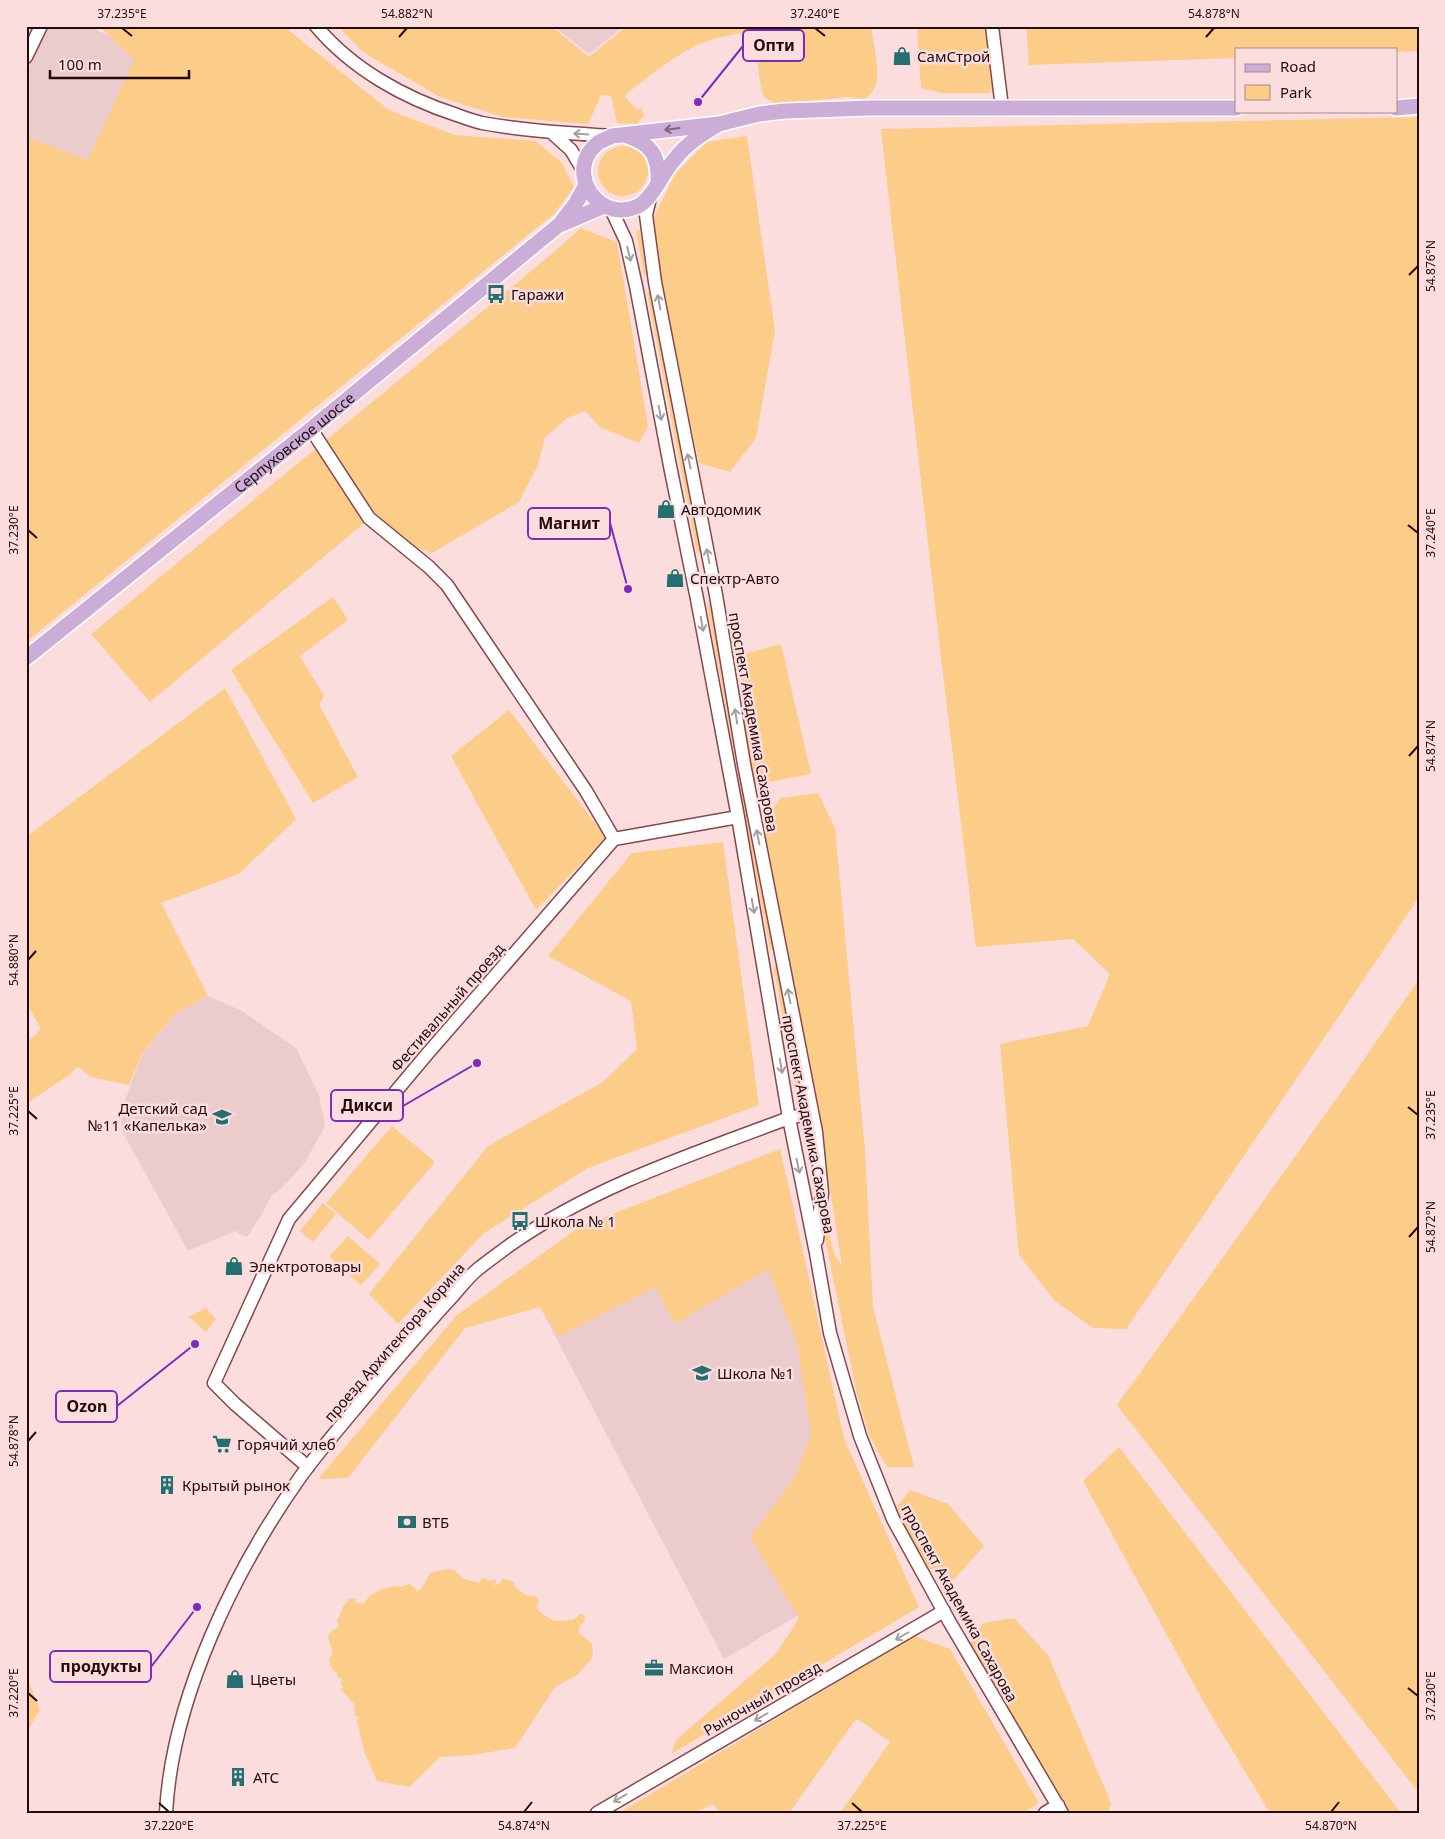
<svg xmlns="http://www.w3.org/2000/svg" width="1445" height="1839" font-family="'Noto Sans',sans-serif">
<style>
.built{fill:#eccbcc}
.green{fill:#fccc89}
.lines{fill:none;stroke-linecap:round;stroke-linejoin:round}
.minor-casing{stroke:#86474d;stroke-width:15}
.major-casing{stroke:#fff;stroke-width:18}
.minor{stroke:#fff;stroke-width:12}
.major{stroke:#cbadd7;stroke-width:15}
.oneway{stroke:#7f647c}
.oneway2{stroke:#a79d9e}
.ticks{fill:none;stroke:#230a0d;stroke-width:2}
.labels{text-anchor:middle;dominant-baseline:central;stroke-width:5;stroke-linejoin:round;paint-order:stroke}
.poi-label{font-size:15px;fill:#230a0d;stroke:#fbddde;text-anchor:start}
.street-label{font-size:15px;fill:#230a0d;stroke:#fbddde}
.leader{fill:none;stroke:#7b2cbf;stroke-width:2}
.callout-dot{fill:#7b2cbf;stroke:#fbddde;stroke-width:2}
.callout{fill:#fbddde;stroke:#7b2cbf;stroke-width:2}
.callout-label{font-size:16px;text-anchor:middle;font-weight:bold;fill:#230a0d}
.neatline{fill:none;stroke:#230a0d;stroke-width:2}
.ticks-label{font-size:12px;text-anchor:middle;fill:#230a0d}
</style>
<rect width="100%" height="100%" fill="#fbddde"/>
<!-- built -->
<path class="built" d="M 48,26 L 88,26 L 147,53 L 94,170 L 26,139 L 26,74 Z
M 553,26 L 624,26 L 589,54 Z
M 208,996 L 242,1011 L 296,1048 L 319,1095 L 325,1126 L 304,1164 L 280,1190 L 272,1195 L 263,1212 L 247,1237 L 235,1231 L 188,1251 L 121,1129 L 122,1108 L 142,1055 L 175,1014 Z
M 787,1178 L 844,1439 L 897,1557 L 724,1659 L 540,1307 Z"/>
<!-- green -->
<path class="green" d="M 99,26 L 283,26 L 389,110 L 455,135 L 536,141 L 562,163 L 574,187 L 554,214 L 26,642 L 26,137 L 88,160 L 134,60 Z
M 338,26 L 551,26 L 589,57 L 627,26 L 871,26 C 873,42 881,73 875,87 C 873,92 869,96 865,99 L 847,97 L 820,100 L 774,103 L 764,97 C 757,78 760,54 749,37 C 745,31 737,34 731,35 C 690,41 656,71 624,96 L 637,110 L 641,108 L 644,116 L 637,124 L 617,123 L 611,96 L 601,95 L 588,124 L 503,117 L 440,97 L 363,52 Z
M 917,26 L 987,26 L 996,74 L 990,93 L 942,93 L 921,88 Z
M 1026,26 L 1419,26 L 1419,51 L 1396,52 L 1396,49 L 1236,49 L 1236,58 L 1029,65 Z
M 1419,117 L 1419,897 L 1356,991 L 1126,1329 L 1093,1328 L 1054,1300 L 1019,1255 L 1000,1044 L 1088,1026 L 1110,974 L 1073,939 L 976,947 L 940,649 L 881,129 Z
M 747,136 L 775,331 L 756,438 L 730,472 L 699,463 L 658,272 L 652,221 L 675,174 L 707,142 Z
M598 171a25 25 0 1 1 50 0a25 25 0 1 1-50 0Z
M 581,228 L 617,242 L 648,426 L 639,443 L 600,427 L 585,411 L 567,418 L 545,437 L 538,465 L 519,502 L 432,553 L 412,546 L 375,514 L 150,702 L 91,634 L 547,258 Z
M 640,230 L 648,274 L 644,275 L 636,231 Z
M 652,291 L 701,552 L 697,553 L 647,292 Z
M 333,597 L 348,620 L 300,656 L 324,696 L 319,704 L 358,777 L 313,803 L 231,670 Z
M 710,604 L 739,758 L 735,758 L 707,605 Z
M 781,644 L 811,774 L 748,786 L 740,655 Z
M 225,688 L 296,819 L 239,874 L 161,903 L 208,996 L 175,1014 L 142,1054 L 129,1085 L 91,1077 L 78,1067 L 69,1075 L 26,1104 L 26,1044 L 41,1029 L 26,1002 L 26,837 Z
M 509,710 L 606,838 L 536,910 L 451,756 Z
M 737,774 L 741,774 L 774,950 L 770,950 Z
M 818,793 L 835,828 L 865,1150 L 873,1307 L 914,1467 L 887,1467 L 869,1435 L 857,1394 L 825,1239 L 824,1228 L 826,1222 L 834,1253 L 842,1266 L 830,1189 L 762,822 L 781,798 Z
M 723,842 L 759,1105 L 588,1168 L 484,1233 L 398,1324 L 369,1294 L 488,1146 L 603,1082 L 637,1049 L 631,1001 L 548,956 L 632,853 Z
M 773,966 L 777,966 L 800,1089 L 797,1090 Z
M 1419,979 L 1419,1793 L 1117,1405 L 1347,1084 Z
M 392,1126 L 435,1162 L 369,1240 L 326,1203 Z
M 780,1149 L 844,1439 L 919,1607 L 671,1754 L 676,1740 L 776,1654 L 799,1618 L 750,1537 L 795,1477 L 811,1435 L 797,1343 L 768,1269 L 675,1324 L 656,1287 L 559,1336 L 540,1307 L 465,1328 L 348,1478 L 318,1479 L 456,1316 L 579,1227 Z
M 323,1203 L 336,1214 L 313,1242 L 300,1231 Z
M 348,1236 L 380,1264 L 361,1285 L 329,1257 Z
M 206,1308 L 216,1319 L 206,1332 L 189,1317 Z
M 1119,1447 L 1401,1813 L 1270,1813 L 1204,1703 L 1083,1481 Z
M 910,1490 L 948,1504 L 984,1546 L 950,1584 L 911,1553 L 893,1512 Z
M 446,1569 L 454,1570 L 464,1579 L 480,1583 L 481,1578 L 491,1581 L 495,1579 L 496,1582 L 494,1584 L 495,1586 L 501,1582 L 502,1578 L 514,1582 L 514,1586 L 524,1594 L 532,1597 L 534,1595 L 536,1596 L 539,1601 L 536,1607 C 540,1613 547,1617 554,1621 L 573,1620 L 580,1614 L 584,1615 L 585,1618 C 584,1624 578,1626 578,1632 L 592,1644 L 593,1652 L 591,1660 L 577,1675 L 555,1687 L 515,1748 L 472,1755 L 440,1757 L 409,1787 L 377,1781 L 364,1751 L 357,1720 L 360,1716 L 355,1716 L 354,1710 L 355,1705 L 340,1689 L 343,1688 L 340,1681 L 344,1681 L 338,1677 L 337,1673 C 331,1669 330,1666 329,1658 L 333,1654 L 328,1637 L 330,1632 L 338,1628 L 339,1626 L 337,1621 L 343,1607 L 349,1599 L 355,1598 L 356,1603 L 364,1604 C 369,1592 391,1584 403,1587 L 405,1585 L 410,1584 L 417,1591 L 422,1588 L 430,1573 Z
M 1014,1618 L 1048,1655 L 1111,1803 L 1108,1813 L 1065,1813 L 968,1647 L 983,1623 Z
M 914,1636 L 950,1649 L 1039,1803 L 1023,1813 L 840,1813 L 890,1742 L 867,1725 L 856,1719 L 789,1813 L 720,1813 L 713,1804 L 694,1813 L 619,1813 Z
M 26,1674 L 40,1710 L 26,1733 Z"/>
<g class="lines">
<!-- minor casing -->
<g class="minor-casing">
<path id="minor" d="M 316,26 C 352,69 404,98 457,115 C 465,118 474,121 482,123 C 525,131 569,133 612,136
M 992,26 L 1002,108
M 26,57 L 41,26
M 551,132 L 571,150 L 584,172
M 650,198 L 646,215 L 655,282 L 716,595 L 744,764 L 816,1132 L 822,1193 L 817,1240
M 611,209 L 626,241 L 636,286 L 670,466 L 697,599 L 738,817 L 789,1118 L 816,1253 L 830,1333 L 860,1436 L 893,1519 L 949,1621 L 1062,1813
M 311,429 L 369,518 L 429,567 L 447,585 L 586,791 L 614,839
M 308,1467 L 235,1404 L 214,1383 L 289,1219 L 428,1053 L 614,839 L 738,817
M 166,1813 C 172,1698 235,1569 301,1476 C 325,1443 353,1412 379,1380 C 403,1352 426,1325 451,1298 C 460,1288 468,1277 478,1269 C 488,1261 499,1253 510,1245 C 594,1186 693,1154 789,1118 L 812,1113
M 597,1813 L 944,1611
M 1045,1813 L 1058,1805"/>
</g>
<!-- major casing -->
<g class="major-casing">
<g id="major">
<path d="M 1396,108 L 1419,106"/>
<path d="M 719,124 C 702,134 686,144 674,160 C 662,173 652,201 636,207 C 596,223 564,169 598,143 C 602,140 607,139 612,136 L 719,124 L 759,114 L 785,111 L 870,108 L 1236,108"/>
<path d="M 627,136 C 651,144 659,155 658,181"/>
<path d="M 562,224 L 604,206"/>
<path id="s1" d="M 26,658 L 311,429 L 560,224 L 576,203 L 586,185"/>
</g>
</g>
<!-- minor -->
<use href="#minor" class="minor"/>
<!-- major -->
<use href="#major" class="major"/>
</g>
<!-- one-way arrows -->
<defs><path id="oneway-shaft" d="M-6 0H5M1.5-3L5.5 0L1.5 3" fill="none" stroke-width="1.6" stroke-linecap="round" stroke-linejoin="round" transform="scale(1.25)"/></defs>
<use class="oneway" href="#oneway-shaft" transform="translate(672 129) rotate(173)"/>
<g class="oneway2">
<use href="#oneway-shaft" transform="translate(581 134) rotate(-176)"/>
<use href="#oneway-shaft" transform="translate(629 254) rotate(76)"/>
<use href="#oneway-shaft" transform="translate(659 302) rotate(-101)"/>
<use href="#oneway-shaft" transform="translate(660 413) rotate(79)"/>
<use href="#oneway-shaft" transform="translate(689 461) rotate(-102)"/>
<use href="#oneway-shaft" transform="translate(708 556) rotate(-101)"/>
<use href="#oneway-shaft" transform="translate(702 624) rotate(80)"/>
<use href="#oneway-shaft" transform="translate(736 716) rotate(-99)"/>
<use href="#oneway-shaft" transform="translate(758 837) rotate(-101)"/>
<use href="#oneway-shaft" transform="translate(753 906) rotate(80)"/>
<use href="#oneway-shaft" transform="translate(789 996) rotate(-101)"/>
<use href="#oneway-shaft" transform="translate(781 1066) rotate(80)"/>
<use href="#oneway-shaft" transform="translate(798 1166) rotate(78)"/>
<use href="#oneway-shaft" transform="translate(902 1636) rotate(150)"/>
<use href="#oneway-shaft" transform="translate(761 1717) rotate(150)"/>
<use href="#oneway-shaft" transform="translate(620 1798) rotate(150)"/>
</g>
<!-- ticks -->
<path class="ticks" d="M 122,28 L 132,36M 815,28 L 825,36M 399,37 L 407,28M 1206,37 L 1214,28M 1409,275 L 1418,266M 1408,525 L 1418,533M 28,530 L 37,538M 1409,756 L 1418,746M 28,960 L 36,951M 1408,1107 L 1418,1115M 28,1111 L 37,1119M 1409,1237 L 1418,1227M 28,1441 L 36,1432M 1408,1688 L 1418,1696M 28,1693 L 37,1701M 159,1803 L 169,1812M 852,1803 L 862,1812M 524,1812 L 532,1802M 1331,1812 L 1339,1802"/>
<!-- icons -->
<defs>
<g id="shop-bare" transform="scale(1.5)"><path d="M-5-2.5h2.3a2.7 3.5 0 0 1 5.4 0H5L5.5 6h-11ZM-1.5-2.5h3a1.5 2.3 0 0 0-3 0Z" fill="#246f6f" stroke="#fbddde" stroke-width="2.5" paint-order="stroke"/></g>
<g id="bus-bare" transform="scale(1.5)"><path d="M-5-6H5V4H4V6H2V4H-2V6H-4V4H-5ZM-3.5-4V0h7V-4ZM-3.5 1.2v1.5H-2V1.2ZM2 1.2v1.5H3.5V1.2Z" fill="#246f6f" stroke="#fbddde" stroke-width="2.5" paint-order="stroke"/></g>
<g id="school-bare" transform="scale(1.5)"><path d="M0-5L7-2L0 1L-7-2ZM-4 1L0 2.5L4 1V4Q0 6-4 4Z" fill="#246f6f" stroke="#fbddde" stroke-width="2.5" paint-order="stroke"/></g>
<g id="supermarket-bare" transform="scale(1.5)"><path d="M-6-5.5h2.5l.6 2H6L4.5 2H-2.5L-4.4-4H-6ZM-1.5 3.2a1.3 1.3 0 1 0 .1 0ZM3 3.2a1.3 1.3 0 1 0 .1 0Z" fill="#246f6f" stroke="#fbddde" stroke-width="2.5" paint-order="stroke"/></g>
<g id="building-bare" transform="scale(1.5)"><path d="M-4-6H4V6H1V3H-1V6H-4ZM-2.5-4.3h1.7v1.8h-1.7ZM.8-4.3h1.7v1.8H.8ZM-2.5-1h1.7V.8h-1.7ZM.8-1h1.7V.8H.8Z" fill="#246f6f" stroke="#fbddde" stroke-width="2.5" paint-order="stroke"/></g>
<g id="bank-bare" transform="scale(1.5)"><path d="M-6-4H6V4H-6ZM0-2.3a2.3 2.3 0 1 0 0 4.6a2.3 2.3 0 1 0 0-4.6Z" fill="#246f6f" stroke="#fbddde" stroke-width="2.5" paint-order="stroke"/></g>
<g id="office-bare" transform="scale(1.5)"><path d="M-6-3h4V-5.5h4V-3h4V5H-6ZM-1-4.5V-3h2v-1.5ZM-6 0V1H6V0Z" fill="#246f6f" stroke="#fbddde" stroke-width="2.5" paint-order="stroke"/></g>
</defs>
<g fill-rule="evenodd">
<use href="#shop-bare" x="902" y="56"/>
<use href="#bus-bare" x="496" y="294"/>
<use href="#shop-bare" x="666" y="509"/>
<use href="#shop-bare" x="675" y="578"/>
<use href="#school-bare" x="222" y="1117"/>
<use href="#bus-bare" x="520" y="1221"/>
<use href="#shop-bare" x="234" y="1266"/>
<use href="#school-bare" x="702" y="1373"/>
<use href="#supermarket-bare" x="222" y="1444"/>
<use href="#building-bare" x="167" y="1485"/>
<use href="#bank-bare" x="407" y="1522"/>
<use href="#office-bare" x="654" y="1668"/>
<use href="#shop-bare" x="235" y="1679"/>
<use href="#building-bare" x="238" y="1777"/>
</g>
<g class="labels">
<!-- poi labels -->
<g class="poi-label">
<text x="917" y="56">СамСтрой</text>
<text x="511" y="294">Гаражи</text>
<text x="681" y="509">Автодомик</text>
<text x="690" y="578">Спектр-Авто</text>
<text x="207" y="1108" text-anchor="end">Детский сад<tspan x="207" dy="17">№11 «Капелька»</tspan></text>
<text x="535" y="1221">Школа № 1</text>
<text x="249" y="1266">Электротовары</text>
<text x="717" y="1373">Школа №1</text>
<text x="237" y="1444">Горячий хлеб</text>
<text x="182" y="1485">Крытый рынок</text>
<text x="422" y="1522">ВТБ</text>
<text x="669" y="1668">Максион</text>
<text x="250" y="1679">Цветы</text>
<text x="253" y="1777">АТС</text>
</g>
<!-- street labels -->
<g class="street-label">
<text stroke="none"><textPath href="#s1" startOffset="344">Серпуховское шоссе</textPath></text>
<text transform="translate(754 722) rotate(80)">проспект Академика Сахарова</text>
<text transform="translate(447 1007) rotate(-49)">Фестивальный проезд</text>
<text transform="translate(809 1124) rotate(79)">проспект Академика Сахарова</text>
<text transform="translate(394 1342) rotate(-49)">проезд Архитектора Корина</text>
<text transform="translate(960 1603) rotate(61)">проспект Академика Сахарова</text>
<text transform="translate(762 1698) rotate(-30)">Рыночный проезд</text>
</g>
</g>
<!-- callouts -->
<path class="leader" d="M698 102L743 46M628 589L610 523M477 1063L403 1106M195 1344L117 1406M197 1607L151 1667"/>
<g class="callout-dot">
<circle cx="698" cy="102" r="5"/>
<circle cx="628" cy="589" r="5"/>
<circle cx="477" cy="1063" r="5"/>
<circle cx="195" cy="1344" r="5"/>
<circle cx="197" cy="1607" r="5"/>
</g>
<g class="callout">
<rect x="743" y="30" width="61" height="31" rx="5"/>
<rect x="528" y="508" width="82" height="31" rx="5"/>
<rect x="331" y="1090" width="72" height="31" rx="5"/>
<rect x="56" y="1391" width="61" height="31" rx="5"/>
<rect x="50" y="1651" width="101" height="31" rx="5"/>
</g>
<g class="callout-label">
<text x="774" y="51">Опти</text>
<text x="569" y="529">Магнит</text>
<text x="367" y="1111">Дикси</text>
<text x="87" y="1412">Ozon</text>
<text x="101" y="1672">продукты</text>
</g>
<!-- border -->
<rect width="1445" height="1839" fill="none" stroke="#fbddde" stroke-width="55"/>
<!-- legend -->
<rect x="1235" y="48" width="162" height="65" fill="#fbddde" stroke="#a5898a"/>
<rect x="1245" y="64" width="25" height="8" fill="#cbadd7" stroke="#a5898a"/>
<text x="1280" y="72" font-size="15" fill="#230a0d">Road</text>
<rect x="1245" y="85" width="25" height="15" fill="#fccc89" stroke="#a5898a"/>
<text x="1280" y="98" font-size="15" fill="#230a0d">Park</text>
<!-- scale -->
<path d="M50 70v8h139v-8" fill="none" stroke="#230a0d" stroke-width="2.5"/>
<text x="58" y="70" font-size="15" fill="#230a0d" stroke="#fbddde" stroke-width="4" paint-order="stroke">100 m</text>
<rect x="28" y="28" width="1390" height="1784" class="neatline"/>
<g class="ticks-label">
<text x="122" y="18">37.235°E</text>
<text x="407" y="18">54.882°N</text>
<text x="815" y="18">37.240°E</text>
<text x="1214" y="18">54.878°N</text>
<text transform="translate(1431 266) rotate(-90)" y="4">54.876°N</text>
<text transform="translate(14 530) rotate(-90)" y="4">37.230°E</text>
<text transform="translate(1431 533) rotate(-90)" y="4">37.240°E</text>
<text transform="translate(1431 746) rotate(-90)" y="4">54.874°N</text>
<text transform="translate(14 960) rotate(-90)" y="4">54.880°N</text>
<text transform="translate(14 1111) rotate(-90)" y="4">37.225°E</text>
<text transform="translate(1431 1115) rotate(-90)" y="4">37.235°E</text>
<text transform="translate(1431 1227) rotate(-90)" y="4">54.872°N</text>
<text transform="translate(14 1441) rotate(-90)" y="4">54.878°N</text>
<text transform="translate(14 1693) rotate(-90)" y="4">37.220°E</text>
<text transform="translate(1431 1696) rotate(-90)" y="4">37.230°E</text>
<text x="169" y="1830">37.220°E</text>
<text x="524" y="1830">54.874°N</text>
<text x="862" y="1830">37.225°E</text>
<text x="1331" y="1830">54.870°N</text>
</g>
</svg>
